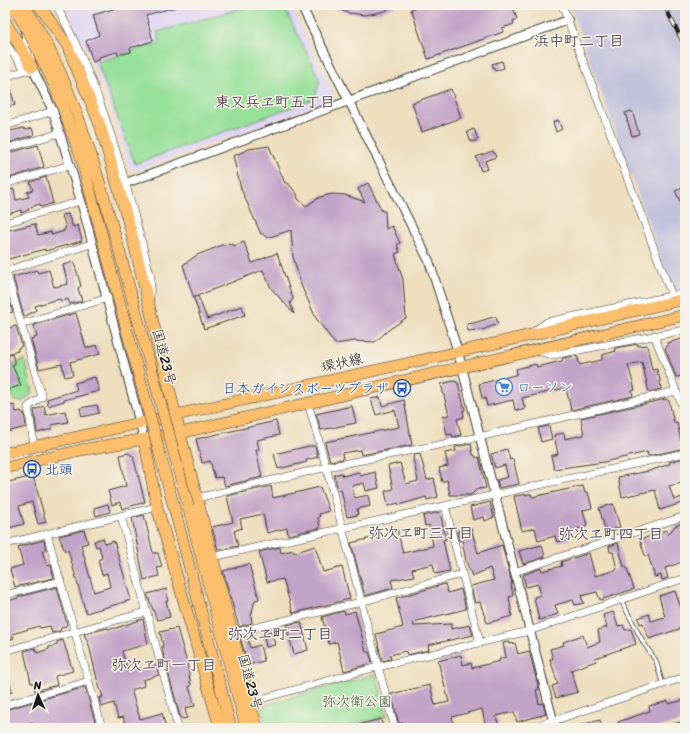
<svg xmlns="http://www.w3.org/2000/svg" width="690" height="733" font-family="Sriracha,'Klee One',sans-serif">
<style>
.built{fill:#dfd5f5}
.industrial{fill:#c3c1db}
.green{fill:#97e09a;stroke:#5a7e5b}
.building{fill:#c2a3c8}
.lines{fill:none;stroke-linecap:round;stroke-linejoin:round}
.service-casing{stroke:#3c3934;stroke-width:5}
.minor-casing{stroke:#3c3934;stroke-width:8}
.tertiary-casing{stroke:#3c3934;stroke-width:10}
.primary-casing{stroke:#3c3934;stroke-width:12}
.trunk-casing{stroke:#3c3934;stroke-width:12}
.service{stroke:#fff;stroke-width:3.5}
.minor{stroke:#fff;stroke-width:7}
.tertiary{stroke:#fff;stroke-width:8}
.primary{stroke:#fabe6d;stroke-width:11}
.trunk{stroke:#fabe6d;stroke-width:11}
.rail-casing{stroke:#1c1c1c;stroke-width:4}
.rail{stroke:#f7f3e8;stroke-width:2.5;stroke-dasharray:8;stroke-linecap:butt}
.trunk-bridge-casing{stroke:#3c3934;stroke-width:12;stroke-linecap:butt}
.trunk-bridge{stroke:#fabe6d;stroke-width:11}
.labels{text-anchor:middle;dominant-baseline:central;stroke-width:3;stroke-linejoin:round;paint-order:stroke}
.street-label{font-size:14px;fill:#1c1c1c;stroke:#f7f3e8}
.shop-label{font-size:14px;fill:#366cbe;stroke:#f7f3e8;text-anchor:start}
.transit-label{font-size:14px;fill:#164399;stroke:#f7f3e8;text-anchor:end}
.park-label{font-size:14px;fill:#415742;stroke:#f7f3e8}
.neighbourhood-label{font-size:15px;font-weight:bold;fill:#564b58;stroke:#f7f3e8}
</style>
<rect width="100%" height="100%" fill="#f7f3e8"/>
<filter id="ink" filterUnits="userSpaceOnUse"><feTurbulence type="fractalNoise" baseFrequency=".025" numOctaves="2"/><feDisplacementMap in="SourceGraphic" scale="8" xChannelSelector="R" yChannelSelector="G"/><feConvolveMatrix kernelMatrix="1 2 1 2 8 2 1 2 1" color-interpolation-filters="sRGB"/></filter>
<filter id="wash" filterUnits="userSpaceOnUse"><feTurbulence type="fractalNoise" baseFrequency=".012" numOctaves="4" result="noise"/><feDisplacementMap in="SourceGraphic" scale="16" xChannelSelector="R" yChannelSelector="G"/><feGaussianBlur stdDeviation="0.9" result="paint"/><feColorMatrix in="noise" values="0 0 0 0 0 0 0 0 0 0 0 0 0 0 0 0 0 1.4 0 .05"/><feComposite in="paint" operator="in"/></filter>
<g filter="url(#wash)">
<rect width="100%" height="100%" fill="#eedebe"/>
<!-- built -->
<path class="built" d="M 64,5 L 290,5 L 334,94 L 332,100 L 135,171 L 129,168 L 117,125 L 103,88 L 89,55 Z"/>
<!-- industrial -->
<path class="industrial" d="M 570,5 L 685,5 L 685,290 L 676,292 L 673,291 Z"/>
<!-- green -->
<path class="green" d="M 253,5 L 283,5 L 320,80 L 314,99 L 135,164 L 97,62 L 160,42 L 157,32 Z
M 25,360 L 33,393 L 23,401 L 14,401 L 7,377 L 16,363 Z
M 376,674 L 387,716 L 342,728 L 266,728 L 261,706 Z"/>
<g id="blocks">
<!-- building -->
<path class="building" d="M 127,5 L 175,5 L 176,7 L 146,15 L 153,41 L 130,48 L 131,52 L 118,55 L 117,52 L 99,57 L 100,59 L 93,62 L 86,41 L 99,35 L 93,15 Z
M 328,5 L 399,5 L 381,12 L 365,15 L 348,13 Z
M 423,5 L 512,5 L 517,19 L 513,21 L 514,24 L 502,28 L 503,32 L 428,59 L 411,9 Z
M 502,61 L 504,68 L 495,71 L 492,64 Z
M 10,88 L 15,105 L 5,108 L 5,89 Z
M 451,89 L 461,118 L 422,132 L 412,103 Z
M 632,111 L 639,134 L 632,136 L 625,113 Z
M 558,120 L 562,129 L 556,132 L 553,122 Z
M 24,128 L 25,130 L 32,128 L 34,135 L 5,144 L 5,132 Z
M 474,129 L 478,140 L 471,142 L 467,132 Z
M 38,145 L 44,167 L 6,179 L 5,154 Z
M 269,146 L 285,183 L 288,183 L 297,194 L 298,199 L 306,206 L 320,197 L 332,194 L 345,195 L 365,202 L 358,189 L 368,183 L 382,211 L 385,211 L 386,229 L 392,226 L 400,243 L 397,245 L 400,252 L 395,254 L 403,280 L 406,318 L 387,331 L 375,342 L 354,341 L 335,344 L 316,318 L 301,285 L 293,256 L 291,230 L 267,238 L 263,234 L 261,234 L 241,189 L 233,156 L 249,149 Z
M 493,151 L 496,157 L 485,161 L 488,169 L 481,171 L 476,157 Z
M 46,177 L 53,203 L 41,207 L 40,204 L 28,208 L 29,210 L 21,213 L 21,210 L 5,215 L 5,204 L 8,203 L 5,191 L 14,189 L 16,200 L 29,197 L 27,192 L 33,190 L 30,182 Z
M 683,187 L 685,192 L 685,211 L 675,191 Z
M 68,214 L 73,227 L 78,225 L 82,241 L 45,251 L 45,249 L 5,260 L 5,231 L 35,224 L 38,235 L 51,232 L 52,235 L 64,231 L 64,229 L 66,228 L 62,215 Z
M 244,242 L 252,263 L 277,253 L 293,299 L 290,303 L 294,314 L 271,288 L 263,270 L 194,297 L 198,296 L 207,319 L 242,306 L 245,315 L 204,329 L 183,265 L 197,255 L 215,248 L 222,245 L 233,244 L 234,246 Z
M 74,262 L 81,286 L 78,288 L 82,301 L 70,304 L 68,299 L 61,301 L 60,299 L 51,301 L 35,306 L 36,310 L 24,317 L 13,277 L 37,270 L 38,273 L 49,270 L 54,287 L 68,284 L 63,265 Z
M 5,286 L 13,312 L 5,314 Z
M 76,313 L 86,348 L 97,345 L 100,354 L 70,362 L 73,375 L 65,377 L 62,364 L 39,369 L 31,339 L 37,337 L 34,325 Z
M 493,317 L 496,317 L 498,324 L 482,330 L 468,331 L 467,324 L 474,323 Z
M 16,326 L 22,346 L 18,348 L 18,351 L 7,354 L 5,329 Z
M 685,338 L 685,375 L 676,377 L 665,348 L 668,346 L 667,343 Z
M 638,344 L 638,346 L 647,345 L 652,370 L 657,369 L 658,375 L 659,375 L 661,389 L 649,392 L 642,362 L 628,365 L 635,390 L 632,391 L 633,396 L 571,410 L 566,388 L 522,398 L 525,409 L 518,411 L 518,409 L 515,410 L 513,400 L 487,406 L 485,398 L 482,398 L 479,384 L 515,375 L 517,374 L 516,369 L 536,364 L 537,367 L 562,361 L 563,358 L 577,356 L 580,365 L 602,360 L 602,355 L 616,351 L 615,348 Z
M 12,354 L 15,364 L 12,365 L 21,385 L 5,391 L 5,357 Z
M 95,377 L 99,391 L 64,400 L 64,401 L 48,406 L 47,399 L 77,390 L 75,383 Z
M 454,381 L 458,383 L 465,410 L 463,411 L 464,417 L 457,419 L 461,435 L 453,437 L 452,434 L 447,435 L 443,416 L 449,415 L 441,384 Z
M 380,397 L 382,406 L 404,400 L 412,445 L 361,455 L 360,450 L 342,453 L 343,459 L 330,461 L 325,442 L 399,427 L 395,410 L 376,415 L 371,399 Z
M 666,399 L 669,401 L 674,423 L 677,422 L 681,441 L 684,440 L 685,448 L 648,456 L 647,452 L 604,462 L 554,469 L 551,456 L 558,454 L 554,435 L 564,433 L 565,439 L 584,435 L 581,418 Z
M 14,405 L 16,412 L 21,411 L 22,413 L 24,413 L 26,427 L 7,432 L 5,415 L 8,414 L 6,407 Z
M 97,405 L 99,413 L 82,417 L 80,408 Z
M 44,406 L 46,415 L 65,411 L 68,422 L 51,425 L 52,429 L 37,433 L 34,410 Z
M 352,406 L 356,423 L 321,430 L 316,414 Z
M 276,421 L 279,435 L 257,440 L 259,450 L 256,450 L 262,477 L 225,486 L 222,477 L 215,478 L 210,461 L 202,463 L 196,439 Z
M 549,426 L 552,439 L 541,442 L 538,428 Z
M 471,444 L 473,455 L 475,455 L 476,458 L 479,457 L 486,488 L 477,489 L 471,495 L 450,495 L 447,480 L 442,482 L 439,468 L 448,466 L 445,453 L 456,451 L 455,447 Z
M 309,446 L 315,446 L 318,457 L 306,460 L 307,462 L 278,469 L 274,454 Z
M 507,449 L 510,460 L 513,459 L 519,484 L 499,488 L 497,480 L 508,477 L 505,465 L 495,468 L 491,454 Z
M 128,453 L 133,456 L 145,502 L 122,509 L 120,502 L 112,505 L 108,491 L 126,486 L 120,455 Z
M 420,454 L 427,480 L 434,478 L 438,497 L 427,500 L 426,497 L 399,505 L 398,503 L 388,506 L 385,491 L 393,489 L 388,466 L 400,463 L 406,484 L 418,481 L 413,458 L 414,455 Z
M 685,458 L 685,482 L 669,486 L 674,500 L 685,496 L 685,502 L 660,510 L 655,490 L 622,497 L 618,477 L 649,471 L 670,464 L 669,462 Z
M 359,472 L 360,476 L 375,472 L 379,488 L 366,491 L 364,483 L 352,486 L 355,498 L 368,495 L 370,506 L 357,509 L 358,515 L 347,517 L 341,489 L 338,490 L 334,475 L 342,473 L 343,476 Z
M 33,476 L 46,522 L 38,524 L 32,502 L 19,506 L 24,524 L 5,529 L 5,483 Z
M 271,486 L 273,498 L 320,487 L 329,511 L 319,514 L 320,516 L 318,517 L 320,528 L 288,535 L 287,528 L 267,533 L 263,514 L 240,519 L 242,528 L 234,531 L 238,546 L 218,550 L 212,527 L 233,522 L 227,496 Z
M 583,486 L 585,493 L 588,492 L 592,508 L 583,510 L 587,526 L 569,532 L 571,539 L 557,542 L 555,536 L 538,541 L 535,528 L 522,531 L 514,496 L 531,494 L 532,497 Z
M 490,502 L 494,517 L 485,521 L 484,517 L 473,520 L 470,507 Z
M 108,504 L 110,512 L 96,516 L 94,508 Z
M 613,504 L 620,527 L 606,532 L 599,508 Z
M 440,512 L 446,539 L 443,540 L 450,571 L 435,574 L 433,564 L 412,569 L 414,576 L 391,580 L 393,588 L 365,596 L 351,543 L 388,534 L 387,530 L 397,528 L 403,553 L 433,546 L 429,525 L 425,526 L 423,516 Z
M 144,515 L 153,553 L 158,553 L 162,567 L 157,568 L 159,576 L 144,580 L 132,518 Z
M 685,522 L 685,561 L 665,568 L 668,578 L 662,580 L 661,575 L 655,577 L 648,555 L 645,556 L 640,540 L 654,535 L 653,533 L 660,530 L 661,532 L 666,530 L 668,535 L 675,526 Z
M 471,528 L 478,553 L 502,545 L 512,583 L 511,583 L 513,596 L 509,597 L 512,616 L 487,623 L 480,602 L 475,603 L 471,586 L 494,580 L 490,568 L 472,576 L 466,561 L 462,540 L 459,541 L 457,532 Z
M 84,530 L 88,543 L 81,545 L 94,592 L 110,587 L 107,573 L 102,575 L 98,560 L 102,558 L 99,546 L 96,547 L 94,541 L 103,538 L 105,544 L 114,541 L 131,600 L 86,613 L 68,550 L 65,551 L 59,536 Z
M 44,540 L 46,550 L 42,551 L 47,566 L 51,565 L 54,578 L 15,587 L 10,569 L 23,565 L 18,547 Z
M 618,543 L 624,567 L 626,566 L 634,589 L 600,600 L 597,592 L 581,596 L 584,603 L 575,605 L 573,600 L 555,605 L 558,614 L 539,620 L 534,597 L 541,595 L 538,584 L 526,587 L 523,575 L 541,568 L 542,571 L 562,566 L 561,562 L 589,553 L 595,576 L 609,572 L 617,569 L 613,552 L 610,552 L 609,546 Z
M 542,545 L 545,557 L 523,564 L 519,551 Z
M 315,546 L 323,572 L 342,567 L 350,599 L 293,613 L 283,579 L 267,582 L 259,552 L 280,547 L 281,553 L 293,550 L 294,553 Z
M 249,564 L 259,599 L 255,600 L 251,616 L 252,623 L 239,627 L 223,571 Z
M 445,584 L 448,593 L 461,589 L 466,609 L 413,622 L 414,626 L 451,624 L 451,629 L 470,625 L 473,635 L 428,645 L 429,650 L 407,655 L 406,651 L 390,655 L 391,659 L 382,661 L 376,634 L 403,627 L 396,598 Z
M 57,587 L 67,624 L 66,626 L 61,628 L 60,631 L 52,633 L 50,626 L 40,628 L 39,626 L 12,634 L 14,638 L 5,641 L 5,602 L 18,598 L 18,597 Z
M 166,589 L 168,601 L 166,601 L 170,617 L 157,620 L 147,594 Z
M 675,591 L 682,611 L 685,610 L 685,627 L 649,639 L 643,623 L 640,624 L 638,618 L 649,614 L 651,621 L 665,617 L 659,596 Z
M 344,611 L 345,614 L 355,611 L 366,652 L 369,652 L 372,661 L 369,664 L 344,671 L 337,642 L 329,644 L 322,617 Z
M 613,612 L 618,626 L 623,625 L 625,630 L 631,629 L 636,644 L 595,658 L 596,661 L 571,670 L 578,692 L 556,698 L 552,686 L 558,684 L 550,659 L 553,659 L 550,649 L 564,645 L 563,642 L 583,635 L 587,647 L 600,642 L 598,630 L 607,627 L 603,615 Z
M 143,619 L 148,644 L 122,651 L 127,671 L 139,668 L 140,670 L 156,665 L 159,675 L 143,680 L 144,686 L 131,690 L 140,719 L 162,713 L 166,728 L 147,728 L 146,725 L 126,728 L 123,717 L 118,718 L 114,703 L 101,707 L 99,698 L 103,697 L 97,679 L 89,645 L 84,634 L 108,628 L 108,629 L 116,628 Z
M 301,622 L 308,650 L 294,654 L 286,625 Z
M 177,628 L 187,663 L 191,686 L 189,687 L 195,706 L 185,708 L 187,718 L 183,719 L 180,717 L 163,653 L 162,646 L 163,645 L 160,632 Z
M 271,631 L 275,645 L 266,647 L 263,633 Z
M 247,635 L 250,648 L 260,645 L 264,661 L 248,665 L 240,637 Z
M 63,640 L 73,671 L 55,676 L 57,685 L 35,691 L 33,683 L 31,683 L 24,651 L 35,648 L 37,653 L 49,649 L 49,647 L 57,645 L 57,642 Z
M 510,642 L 510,644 L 515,643 L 518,654 L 529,651 L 539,689 L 536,690 L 539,704 L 543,703 L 546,714 L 517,722 L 514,712 L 496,716 L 499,726 L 493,728 L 486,728 L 482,709 L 452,717 L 455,728 L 404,728 L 403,723 L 399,724 L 391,694 L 430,685 L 435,705 L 449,702 L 438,661 L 461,655 L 463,665 L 471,663 L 472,668 L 500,661 L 500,658 L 506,657 L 503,643 Z
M 5,674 L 7,674 L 12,692 L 5,694 Z
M 85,687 L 97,728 L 35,728 L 33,723 L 15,728 L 5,728 L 5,710 Z
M 685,700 L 685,721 L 656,728 L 619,728 L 618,722 L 650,711 L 649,706 L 668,701 L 668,704 Z
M 381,719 L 383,728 L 355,728 L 354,726 Z
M 600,720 L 602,728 L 577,728 L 577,726 Z"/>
</g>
</g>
<g filter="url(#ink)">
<use href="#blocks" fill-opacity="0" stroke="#3c3934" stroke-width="1"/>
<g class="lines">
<!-- service casing -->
<g class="service-casing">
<path id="service" d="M 621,600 L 643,642 L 656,661 L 663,685"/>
</g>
<!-- minor casing -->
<g class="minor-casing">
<path id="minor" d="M 56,5 C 103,90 127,185 151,278 L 150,296
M 562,5 L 672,296
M 5,43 L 26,70 L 34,71
M 5,77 L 26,70
M 5,126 L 53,111
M 5,149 L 60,133
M 5,184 L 70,165
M 5,223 L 81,201
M 5,271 L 91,244
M 6,271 L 42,397 L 28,407 L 34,445
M 21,324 L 108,298
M 533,332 L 547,322 L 685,293
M 654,335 L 685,413
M 537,351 L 553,355 L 685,330
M 308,403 C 340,510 364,620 395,728
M 197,498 L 327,467 L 479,437 L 676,391
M 445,506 L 480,643
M 121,516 L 178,728
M 47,534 L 102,728
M 5,544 L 157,507
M 212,557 L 685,453
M 514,572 L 685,516
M 5,595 L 61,581
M 233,633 L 361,602 L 462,574
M 5,651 L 146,612
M 250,702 L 377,667 L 529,631 L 685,578
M 5,705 L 89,681
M 527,728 L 553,721 L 685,677"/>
</g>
<!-- tertiary casing -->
<g class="tertiary-casing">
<path id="tertiary" d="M 301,5 L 429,261 L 458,352 L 555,728
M 25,31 L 32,67 L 53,111 L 81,201 L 144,439
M 126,183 L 568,20"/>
</g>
<!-- primary casing -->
<g class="primary-casing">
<path id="primary" d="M 5,453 L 458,352 L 685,299
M 5,468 L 81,450 L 180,433 L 685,315"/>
</g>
<!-- trunk casing -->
<g class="trunk-casing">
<path id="trunk" d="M 39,5 L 67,45 L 100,125 L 131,231 L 180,433 L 257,728
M 5,21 L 32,67
M 144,439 L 157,507 L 220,728
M 188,506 L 246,728
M 175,511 L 231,728"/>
</g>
<!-- service -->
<use href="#service" class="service"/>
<!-- minor -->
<use href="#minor" class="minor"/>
<!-- tertiary -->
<use href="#tertiary" class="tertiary"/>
<!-- primary -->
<use href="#primary" class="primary"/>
<!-- trunk -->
<use href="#trunk" class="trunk"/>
<!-- rail casing -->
<g class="rail-casing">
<path id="rail" d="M 664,5 L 685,46"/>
</g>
<!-- rail -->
<use href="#rail" class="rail"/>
<!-- trunk-bridge casing -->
<g class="trunk-bridge-casing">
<path id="trunk-bridge" d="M 12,5 L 28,31 L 54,84 L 81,157 L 175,511
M 24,5 C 72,79 94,163 118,246 C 142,333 165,419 188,506"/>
</g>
<!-- trunk-bridge -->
<use href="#trunk-bridge" class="trunk-bridge"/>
</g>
</g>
<!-- icons -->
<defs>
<g id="supermarket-ring" transform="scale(0.9)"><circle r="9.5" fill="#f7f3e8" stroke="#3f7fe0" stroke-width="1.5"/><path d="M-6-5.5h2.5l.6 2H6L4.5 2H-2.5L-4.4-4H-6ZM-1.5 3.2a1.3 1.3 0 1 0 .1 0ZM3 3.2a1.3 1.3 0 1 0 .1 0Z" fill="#3f7fe0"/></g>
<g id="bus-ring" transform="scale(0.9)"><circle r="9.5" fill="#f7f3e8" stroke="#1a4fb4" stroke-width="1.5"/><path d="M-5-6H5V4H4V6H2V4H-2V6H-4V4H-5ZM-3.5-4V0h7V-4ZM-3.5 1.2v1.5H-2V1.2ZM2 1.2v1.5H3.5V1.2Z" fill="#1a4fb4"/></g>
</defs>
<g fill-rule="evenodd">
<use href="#supermarket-ring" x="504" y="387"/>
<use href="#bus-ring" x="402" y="388"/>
<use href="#bus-ring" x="32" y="469"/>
</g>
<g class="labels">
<!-- street labels -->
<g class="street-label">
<text transform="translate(164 357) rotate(75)">国道23号</text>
<text transform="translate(342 363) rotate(-13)">環状線</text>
<text transform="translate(250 682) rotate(75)">国道23号</text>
</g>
<!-- shop labels -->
<g class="shop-label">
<text x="517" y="387">ローソン</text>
</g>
<!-- transit labels -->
<g class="transit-label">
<text x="389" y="388">日本ガイシスポーツプラザ</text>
<text x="45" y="469" text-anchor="start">北頭</text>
</g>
<!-- park labels -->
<g class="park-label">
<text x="357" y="701">弥次衛公園</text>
</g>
<!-- neighbourhood labels -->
<g class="neighbourhood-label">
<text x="579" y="41">浜中町二丁目</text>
<text x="275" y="102">東又兵ヱ町五丁目</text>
<text x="421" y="533">弥次ヱ町三丁目</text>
<text x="611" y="534">弥次ヱ町四丁目</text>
<text x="280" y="634">弥次ヱ町二丁目</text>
<text x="164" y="665">弥次ヱ町一丁目</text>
</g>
</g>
<!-- margin -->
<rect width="690" height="733" fill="none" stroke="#f7f3e8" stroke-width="20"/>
<!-- north arrow -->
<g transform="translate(38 695) rotate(357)" stroke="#f7f3e8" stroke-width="3" paint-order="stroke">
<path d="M0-3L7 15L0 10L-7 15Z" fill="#1c1c1c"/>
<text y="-6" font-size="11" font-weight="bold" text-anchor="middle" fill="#1c1c1c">N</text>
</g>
</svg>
